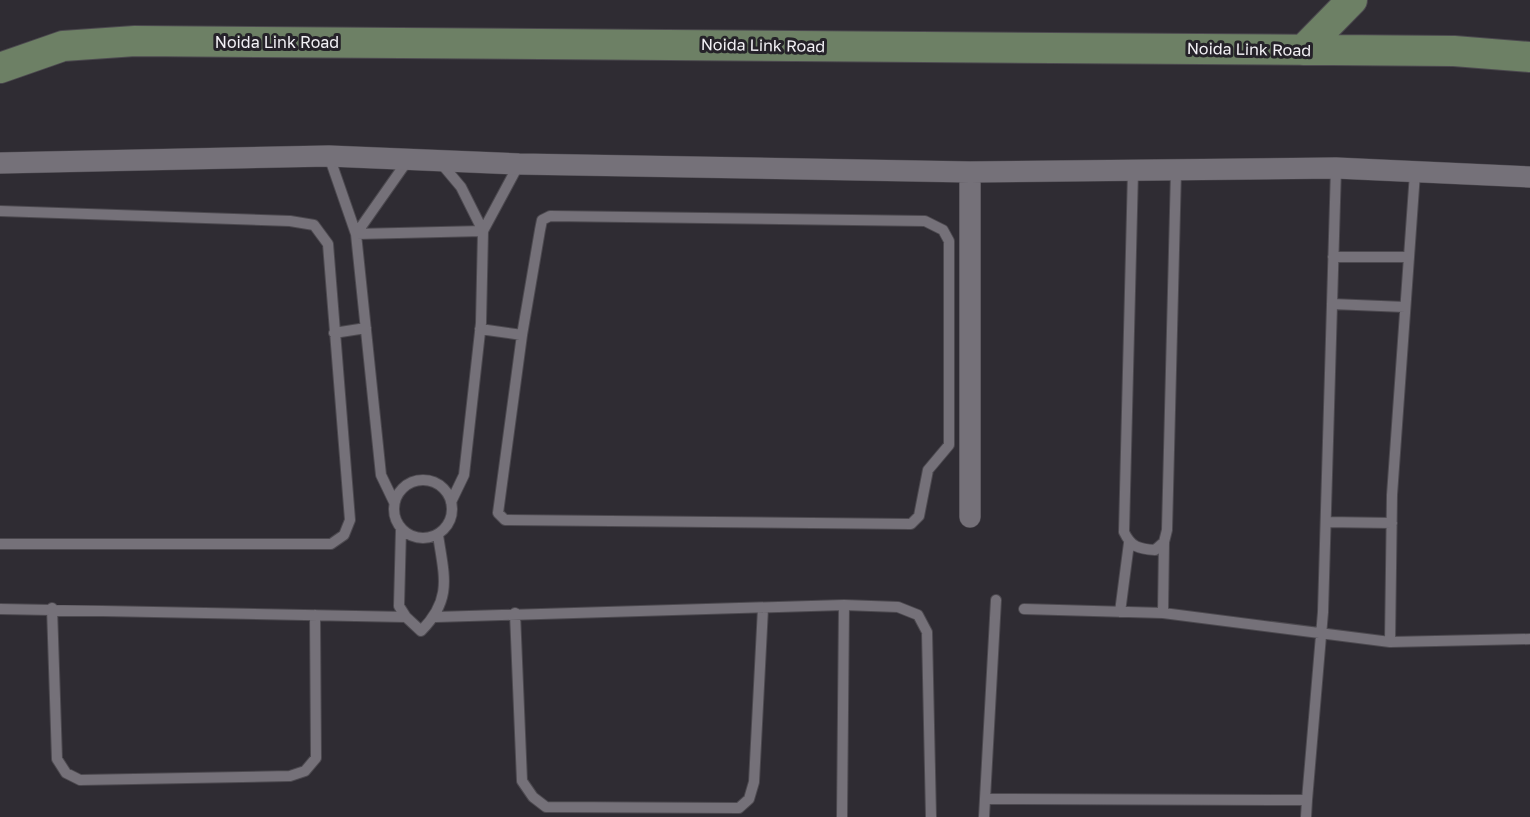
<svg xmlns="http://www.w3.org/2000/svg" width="1530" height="817" font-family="'Golos Text',sans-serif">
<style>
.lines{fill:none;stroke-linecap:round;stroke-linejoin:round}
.service-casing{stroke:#4c494f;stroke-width:12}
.minor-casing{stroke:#4c494f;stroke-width:22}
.secondary-casing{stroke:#4c494f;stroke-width:32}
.service{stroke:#757179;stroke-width:10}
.minor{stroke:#757179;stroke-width:21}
.secondary{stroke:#6d8065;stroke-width:30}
.labels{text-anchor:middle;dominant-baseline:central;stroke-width:6;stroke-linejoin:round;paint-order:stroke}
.street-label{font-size:16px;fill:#f2f0f5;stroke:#252229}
</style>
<rect width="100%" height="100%" fill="#2f2c33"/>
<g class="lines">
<!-- service casing -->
<g class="service-casing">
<path id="service" d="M 329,156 L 356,234 L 381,475 L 394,502
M 1133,171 L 1124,532 C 1131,547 1139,549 1155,550 L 1164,542 L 1167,530 L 1176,171
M 0,211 L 290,221 L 314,225 L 328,244 L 350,520 L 344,535 L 331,544 L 0,544
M 356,234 L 483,231 L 461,187 L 440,162
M 356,234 L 408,160
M 1333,257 L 1409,257
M 1332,304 L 1405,307
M 480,329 L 522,335 L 498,513 L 505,520 L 911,524 L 919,516 L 928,470 L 949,445 L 949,241 L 943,230 L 925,221 L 550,216 L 542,220 L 540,230 L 522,335
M 334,333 L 366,328
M394 509a29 29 0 1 1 58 0a29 29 0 1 1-58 0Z
M 451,502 L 464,475 L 481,323 L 483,231 L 519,164
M 1326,522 L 1392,523
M 401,529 L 399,606 L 406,617 L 421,631 C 453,599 444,576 438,535
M 52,608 L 57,759 L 66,773 L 80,780 L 290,776 L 305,771 L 316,758 L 315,615
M 0,609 L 406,617
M 1024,609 L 1163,613 L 1390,642 L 1530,639
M 1120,612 L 1129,543
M 515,613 L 522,781 L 533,797 L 546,807 L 739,808 L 749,799 L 754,782 L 763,608
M 1163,613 L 1164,542
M 436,617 L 844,605 L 898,607 L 918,615 L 927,632 L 931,817
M 1390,642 L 1392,495 L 1415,173
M 986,799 L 1307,800 L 1323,612 L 1336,168
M 842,817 L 844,605
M 984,817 L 996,600
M 1306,817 L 1307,800"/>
</g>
<!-- minor casing -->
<g class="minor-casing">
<path id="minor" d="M 0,163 L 329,156 L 519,164 L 970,172 L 1336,168 L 1530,177
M 970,172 L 970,517"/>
</g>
<!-- secondary casing -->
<g class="secondary-casing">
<path id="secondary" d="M 1303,50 L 1352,0
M 0,68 L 63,46 L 135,41 L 1454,51 L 1530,57"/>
</g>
<!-- service -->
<use href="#service" class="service"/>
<!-- minor -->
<use href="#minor" class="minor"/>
<!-- secondary -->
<use href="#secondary" class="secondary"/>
</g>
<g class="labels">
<!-- street labels -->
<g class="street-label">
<text x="277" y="42">Noida Link Road</text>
<text transform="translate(763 45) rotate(1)">Noida Link Road</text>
<text transform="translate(1249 49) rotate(1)">Noida Link Road</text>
</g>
</g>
</svg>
